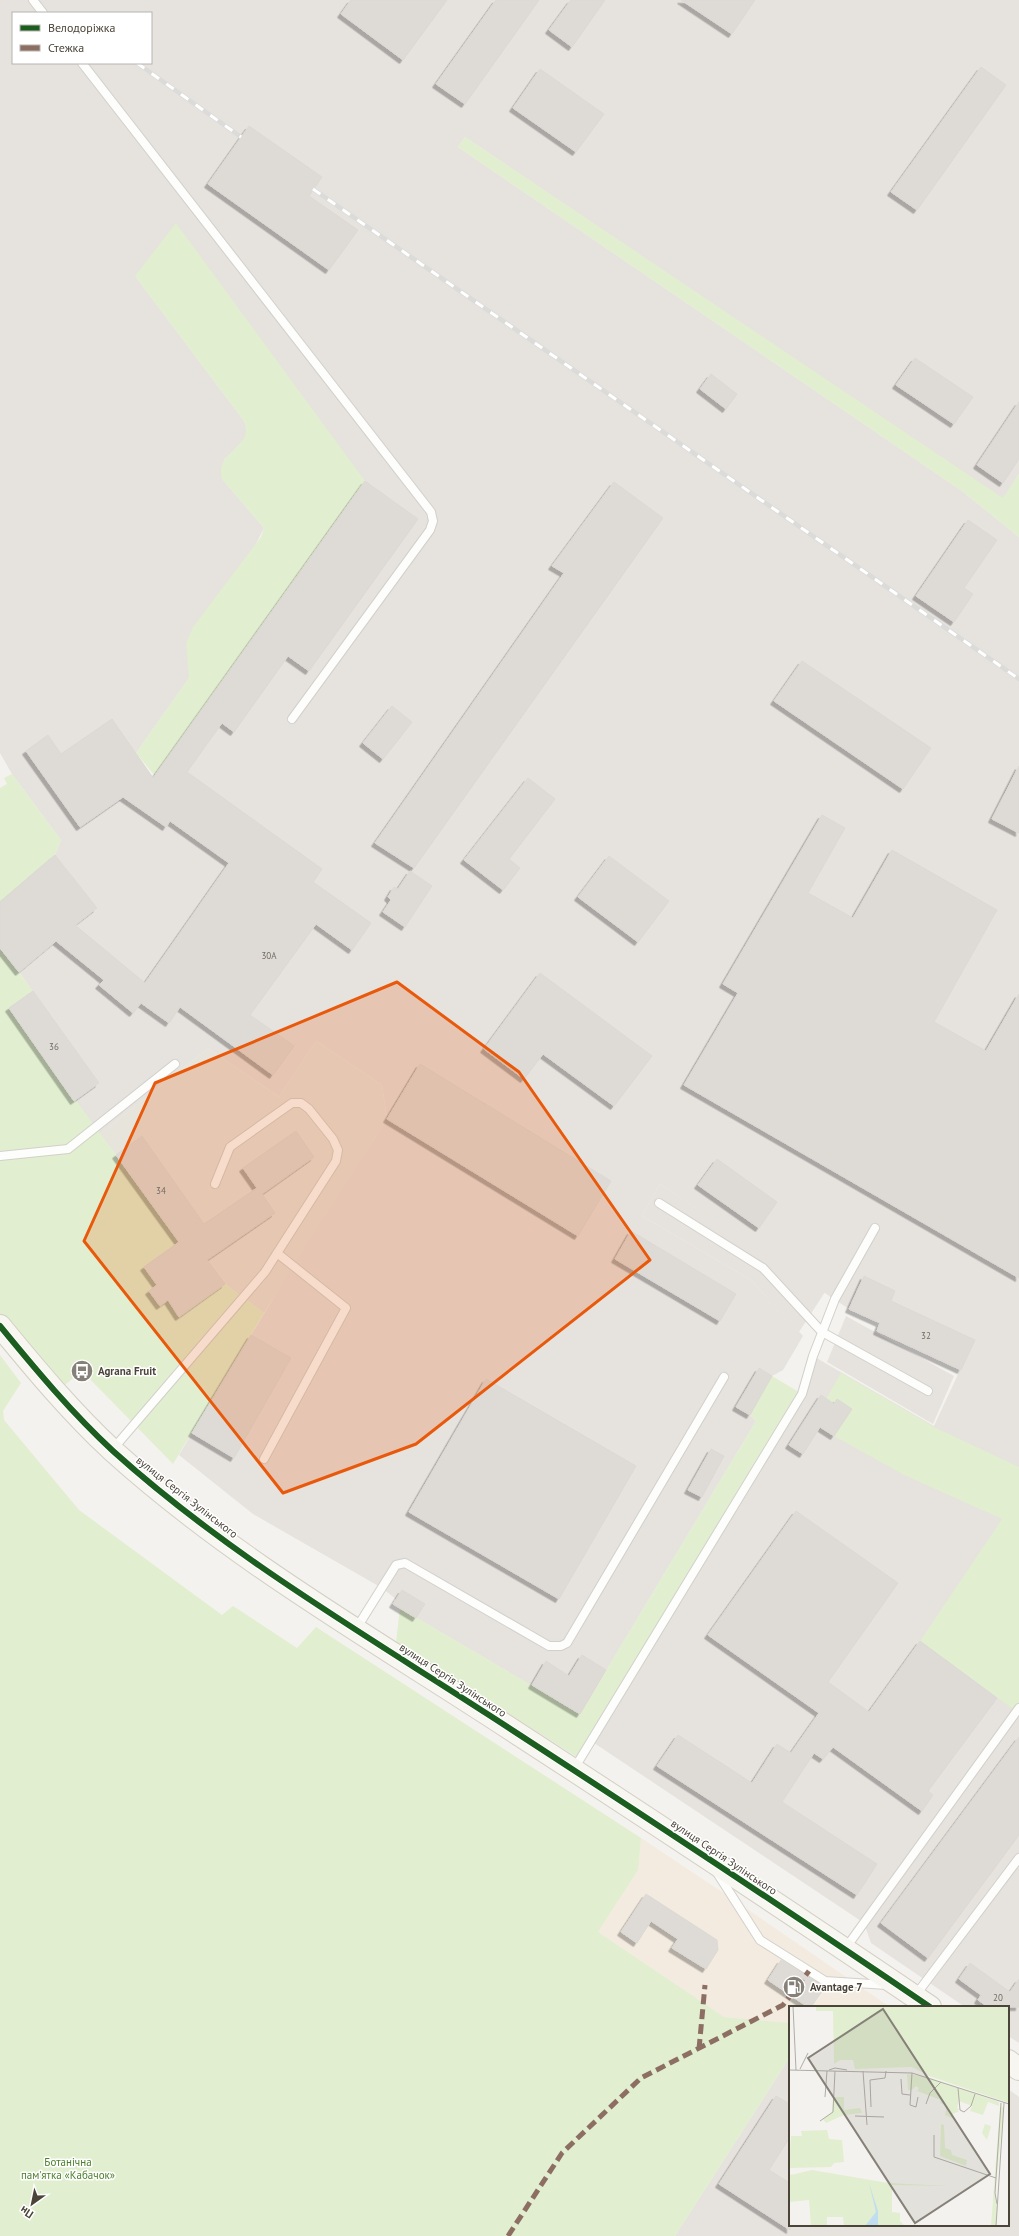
<svg xmlns="http://www.w3.org/2000/svg" width="1019" height="2236" font-family="'PT Sans',sans-serif">
<style>
.residential{fill:#e7e4dc}
.commercial{fill:#f3ebdf}
.industrial{fill:#e6e2de;fill-rule:evenodd}
.green{fill:#e1eecf}
.parking{fill:#e6e3df}
.building{fill:#dedbd6;stroke:#dcd9d4;filter:url(#shadow)}
.lines{fill:none;stroke-linecap:round;stroke-linejoin:round}
.lane-casing{stroke:#d2d0cb;stroke-width:10}
.secondary-casing{stroke:#d3cfc5;stroke-width:24}
.lane{stroke:#fdfdfc;stroke-width:8}
.secondary{stroke:#f7f6f1;stroke-width:22}
.rail-casing{stroke:#dbdbda;stroke-width:4.5}
.rail{stroke:#fff;stroke-width:3;stroke-dasharray:9;stroke-linecap:butt}
.quiet{stroke:#8d6e63;stroke-width:5;stroke-dasharray:10 5;stroke-linecap:butt}
.cycleway-casing{stroke:#fff;stroke-width:8}
.cycleway{stroke:#1b5e20;stroke-width:6}
.marked{fill:#e8590c;fill-opacity:0.2;stroke:#e8590c;stroke-width:3;stroke-linejoin:round}
.labels{text-anchor:middle;dominant-baseline:central;stroke-width:3;stroke-linejoin:round;paint-order:stroke}
.number-label{font-size:9px;fill:#706a61}
.poi-label{font-size:11px;font-weight:bold;fill:#4b4439;stroke:#fff;text-anchor:start}
.street-label{font-size:11px;fill:#4b4439;stroke:#fff}
.park-label{font-size:11px;fill:#4a7f2a;stroke:#fff}
.inset-road{fill:none;stroke:#b0aca6;stroke-width:1}
.view{fill:#868178;fill-opacity:0.15;stroke:#868178;stroke-width:2}
.inset-edge{fill:none;stroke:#4b4439;stroke-width:2}
</style>
<defs>
<filter id="shadow"><feDropShadow dx="-3.5" dy="3.5" stdDeviation="0" flood-color="#0004"/></filter>
</defs>
<rect width="100%" height="100%" fill="#f4f2ee"/>
<!-- residential -->
<path class="residential" d="M 316,1041 L 382,1085 L 387,1119 L 264,1313 L 225,1284 L 189,1235 L 204,1224 L 142,1136 L 116,1155 L 100,1134 L 208,1048 L 279,1097 Z"/>
<!-- commercial -->
<path class="commercial" d="M 641,1838 L 734,1900 L 890,2007 L 790,2007 L 790,2023 L 724,2017 L 598,1932 L 638,1870 Z"/>
<!-- industrial -->
<path class="industrial" d="M 0,0 L 681,0 L 732,34 L 755,0 L 1019,0 L 1019,474 L 1003,499 L 465,137 L 458,147 L 962,491 L 1019,537 L 1019,2043 L 1008,2036 L 1008,2007 L 965,2007 L 871,1943 L 864,1923 L 591,1741 L 802,1395 L 813,1356 L 934,1426 L 960,1370 L 877,1331 L 880,1323 L 849,1309 L 660,1184 L 642,1216 L 751,1280 L 803,1336 L 783,1370 L 772,1376 L 750,1415 L 756,1421 L 580,1714 L 393,1604 L 396,1599 L 382,1588 L 253,1514 L 179,1455 L 300,1254 L 387,1119 L 382,1085 L 316,1041 L 279,1097 L 208,1048 L 100,1134 L 74,1101 L 99,1083 L 19,972 L 97,908 L 55,855 L 61,840 L 12,774 L 0,753 ZM 13,13 L 151,13 L 151,63 L 13,63 ZM 135,276 L 365,481 L 155,776 L 152,776 L 136,753 L 189,678 L 264,528 L 222,479 L 224,460 L 245,439 L 247,430 L 244,421 Z
M 790,2057 L 790,2225 L 1008,2225 L 1008,2089 L 1019,2097 L 1019,2236 L 675,2236 Z"/>
<!-- green -->
<path class="green" d="M 465,137 L 1003,498 L 1019,474 L 1019,537 L 962,491 L 458,147 Z
M 176,223 L 365,481 L 155,776 L 136,753 L 189,678 L 186,643 L 193,627 L 261,537 L 264,528 L 222,479 C 214,449 255,450 244,421 L 135,276 Z
M 12,774 L 61,840 L 55,855 L 0,902 L 0,788 L 7,784 L 4,778 Z
M 0,948 L 33,991 L 9,1008 L 179,1242 L 157,1285 L 149,1291 L 160,1306 L 168,1300 L 179,1317 L 225,1284 L 264,1313 L 173,1464 L 82,1371 L 55,1393 L 0,1326 Z
M 0,1355 L 21,1383 L 3,1411 L 4,1420 L 79,1510 L 222,1615 L 233,1606 L 297,1648 L 316,1627 L 641,1838 L 638,1870 L 598,1932 L 724,2017 L 790,2023 L 790,2057 L 675,2236 L 0,2236 Z
M 841,1373 L 934,1427 L 1019,1467 L 1019,1708 L 1017,1712 L 920,1641 L 1002,1519 L 904,1475 L 834,1436 L 852,1409 L 838,1399 L 835,1404 L 826,1399 Z
M 772,1376 L 802,1394 L 580,1759 L 396,1642 L 400,1608 L 580,1714 L 756,1421 L 750,1415 Z"/>
<!-- parking -->
<path class="parking" d="M 660,1184 L 825,1292 L 799,1332 L 751,1280 L 642,1216 Z
M 846,1316 L 954,1376 L 933,1424 L 827,1362 Z"/>
<!-- building -->
<path class="building" d="M 351,0 L 447,0 L 403,60 L 341,14 Z
M 496,0 L 539,0 L 465,104 L 436,84 Z
M 571,0 L 605,0 L 572,47 L 549,30 Z
M 681,0 L 755,0 L 732,34 Z
M 981,67 L 1006,85 L 917,210 L 891,192 Z
M 540,69 L 604,114 L 576,152 L 513,108 Z
M 249,126 L 322,177 L 309,196 L 358,230 L 329,270 L 208,184 Z
M 915,358 L 973,397 L 954,424 L 896,385 Z
M 711,374 L 737,394 L 726,409 L 700,389 Z
M 1019,402 L 1019,459 L 1003,483 L 977,465 Z
M 365,481 L 418,519 L 309,671 L 288,656 L 234,732 L 222,723 L 187,772 L 322,869 L 313,882 L 371,923 L 352,950 L 316,924 L 250,1015 L 294,1046 L 273,1075 L 180,1007 L 169,1023 L 141,1003 L 133,1013 L 99,985 L 104,980 L 56,941 L 19,972 L 0,948 L 0,902 L 55,855 L 97,908 L 75,925 L 145,983 L 229,863 L 170,821 L 166,827 L 123,797 L 80,827 L 26,751 L 48,735 L 61,754 L 112,719 L 153,778 Z
M 614,482 L 663,518 L 414,868 L 375,843 L 564,573 L 552,566 Z
M 968,520 L 997,540 L 964,588 L 973,594 L 954,622 L 916,596 Z
M 802,661 L 931,748 L 903,789 L 774,701 Z
M 392,706 L 412,722 L 383,759 L 363,743 Z
M 1019,766 L 1019,833 L 992,819 Z
M 528,778 L 555,799 L 509,859 L 520,868 L 503,890 L 464,860 Z
M 822,815 L 845,828 L 808,893 L 853,918 L 892,850 L 997,910 L 934,1022 L 986,1051 L 1019,994 L 1019,1278 L 684,1085 L 738,993 L 723,984 Z
M 609,856 L 669,901 L 638,942 L 578,897 Z
M 410,871 L 432,886 L 405,927 L 383,912 L 391,900 L 388,897 L 394,887 L 398,889 Z
M 540,973 L 652,1056 L 614,1106 L 543,1054 L 524,1079 L 484,1049 Z
M 33,991 L 99,1083 L 74,1101 L 9,1008 Z
M 420,1064 L 611,1181 L 578,1236 L 387,1119 Z
M 296,1131 L 314,1157 L 262,1194 L 275,1213 L 207,1260 L 225,1284 L 179,1317 L 168,1300 L 160,1306 L 149,1291 L 157,1285 L 144,1267 L 179,1242 L 116,1155 L 142,1136 L 204,1224 L 257,1188 L 243,1168 Z
M 717,1159 L 777,1202 L 759,1228 L 698,1185 Z
M 631,1231 L 736,1294 L 720,1321 L 615,1259 Z
M 864,1276 L 895,1291 L 891,1301 L 975,1340 L 961,1370 L 877,1331 L 880,1323 L 849,1309 Z
M 251,1335 L 291,1358 L 234,1458 L 192,1433 Z
M 759,1368 L 772,1376 L 750,1415 L 736,1407 Z
M 486,1379 L 636,1466 L 559,1599 L 409,1512 Z
M 821,1395 L 834,1404 L 837,1399 L 852,1409 L 834,1436 L 820,1427 L 803,1454 L 789,1445 Z
M 711,1449 L 724,1456 L 702,1497 L 688,1490 Z
M 796,1511 L 898,1583 L 828,1682 L 869,1712 L 920,1641 L 997,1698 L 928,1791 L 933,1795 L 922,1811 L 833,1747 L 823,1759 L 814,1753 L 782,1802 L 877,1864 L 857,1895 L 657,1766 L 678,1735 L 752,1783 L 777,1744 L 791,1753 L 819,1713 L 708,1635 Z
M 402,1590 L 425,1604 L 416,1618 L 393,1604 Z
M 582,1655 L 606,1670 L 580,1714 L 532,1685 L 546,1661 L 569,1676 Z
M 1019,1737 L 1019,1835 L 928,1958 L 881,1923 Z
M 646,1894 L 717,1940 L 718,1950 L 706,1969 L 672,1948 L 678,1939 L 651,1921 L 637,1943 L 621,1932 Z
M 781,1960 L 825,1987 L 811,2007 L 808,2007 L 768,1980 Z
M 970,1963 L 1010,1992 L 1019,1979 L 1019,2007 L 988,2007 L 978,2000 L 981,1995 L 959,1979 Z
M 776,2096 L 790,2104 L 790,2137 L 769,2170 L 790,2183 L 790,2230 L 719,2184 Z"/>
<g class="lines">
<!-- lane casing -->
<g class="lane-casing">
<path id="lane" d="M 33,0 L 43,13
M 82,63 L 431,512 L 433,521 L 430,530 L 292,719
M 0,1156 L 68,1149 L 175,1064
M 659,1203 L 763,1268 L 822,1332 L 928,1391
M 113,1449 L 265,1272 L 336,1161 L 338,1150 L 333,1139 L 309,1109 L 301,1103 L 292,1103 L 230,1147 L 215,1184
M 264,1459 L 346,1308 L 277,1253
M 356,1629 L 393,1570 L 396,1565 L 405,1563 L 549,1646 L 561,1646 L 567,1643 L 724,1377
M 574,1769 L 802,1394 L 813,1356 L 835,1299 L 875,1228
M 716,1871 L 760,1940 L 825,1981 L 887,1985
M 845,1949 L 1019,1708
M 915,1996 L 1019,1858"/>
</g>
<!-- secondary casing -->
<g class="secondary-casing">
<path id="secondary" d="M 0,1326 C 36,1370 72,1413 113,1451 C 227,1554 361,1632 489,1715 C 637,1811 784,1908 930,2007
M 1008,2061 L 1019,2069"/>
</g>
<!-- lane -->
<use href="#lane" class="lane"/>
<!-- secondary -->
<use href="#secondary" class="secondary"/>
<!-- rail casing -->
<g class="rail-casing">
<path id="rail" d="M 137,63 L 241,137
M 313,189 L 1019,679"/>
</g>
<!-- rail -->
<use href="#rail" class="rail"/>
<!-- quiet -->
<path class="quiet" d="M 699,2049 L 705,1985
M 508,2236 L 562,2153 L 641,2078 L 783,2005 L 809,1971"/>
<!-- cycleway casing -->
<g class="cycleway-casing">
<path id="cycleway" d="M 0,1326 C 36,1370 72,1413 113,1451 C 227,1554 361,1632 489,1715 C 637,1811 784,1908 930,2007"/>
</g>
<!-- cycleway -->
<use href="#cycleway" class="cycleway"/>
</g>
<!-- marked area -->
<path class="marked" d="M 397,982 L 519,1072 L 650,1260 L 416,1444 L 283,1493 L 84,1241 L 155,1083 Z"/>
<!-- icons -->
<defs>
<g id="bus-disc" transform="scale(1.15)"><circle r="9.5" fill="#868178" stroke="#fff"/><path d="M-5-6H5V4H4V6H2V4H-2V6H-4V4H-5ZM-3.5-4V0h7V-4ZM-3.5 1.2v1.5H-2V1.2ZM2 1.2v1.5H3.5V1.2Z" fill="#fff"/></g>
<g id="fuel-disc" transform="scale(1.15)"><circle r="9.5" fill="#868178" stroke="#fff"/><path d="M-5.5-6h7V0h2V4h1.3V-2.5L3-4.5l.8-.8L6-3V5H2.5V1h-1V6h-7ZM-4.2-4.7v3.2H.2V-4.7Z" fill="#fff"/></g>
</defs>
<g fill-rule="evenodd">
<use href="#bus-disc" x="82" y="1371"/>
<use href="#fuel-disc" x="794" y="1987"/>
</g>
<g class="labels">
<!-- number labels -->
<g class="number-label">
<text x="269" y="955">30А</text>
<text x="54" y="1046">36</text>
<text x="161" y="1190">34</text>
<text x="926" y="1335">32</text>
<text x="998" y="1997">20</text>
</g>
<!-- poi labels -->
<g class="poi-label">
<text x="98" y="1371">Agrana Fruit</text>
<text x="810" y="1987">Avantage 7</text>
</g>
<!-- street labels -->
<g class="street-label">
<text transform="translate(187 1497) rotate(38)">вулиця Сергія Зулінського</text>
<text transform="translate(453 1680) rotate(33)">вулиця Сергія Зулінського</text>
<text transform="translate(724 1857) rotate(34)">вулиця Сергія Зулінського</text>
</g>
<!-- park labels -->
<g class="park-label">
<text x="68" y="2162">Ботанічна<tspan x="68" dy="13">пам'ятка «Кабачок»</tspan></text>
</g>
</g>
<!-- overview -->
<g transform="translate(789 2006)">
<rect width="220" height="220" fill="#f4f2ee"/>
<path d="M 27,0 L 220,0 L 220,97 L 140,70 L 123,61 L 66,63 L 64,54 L 51,54 L 45,58 L 44,5 L 27,5 ZM 118,68 L 139,71 L 210,96 L 210,100 L 199,96 L 194,109 L 181,105 L 183,100 L 170,95 L 168,101 L 170,105 L 164,108 L 163,112 L 156,109 L 158,99 L 151,97 L 152,94 L 128,85 L 130,82 L 127,80 L 123,84 L 119,84 ZM 44,91 L 55,91 L 55,104 L 71,102 L 73,107 L 55,109 L 37,117 L 34,113 L 43,106 ZM 211,101 L 215,101 L 206,188 L 208,202 L 207,220 L 202,220 ZM 152,118 L 155,119 L 156,142 L 162,144 L 163,149 L 178,154 L 177,160 L 151,150 ZM 196,118 L 202,120 L 198,134 L 193,127 ZM 38,124 L 40,133 L 53,134 L 55,156 L 45,157 L 42,161 L 0,162 L 2,130 L 13,130 L 12,125 ZM 23,164 L 99,177 L 160,180 L 103,179 L 103,206 L 111,207 L 111,215 L 116,220 L 89,220 L 87,207 L 76,220 L 55,220 L 54,211 L 38,211 L 38,220 L 22,220 L 20,194 L 0,196 L 0,166 L 2,169 Z" fill="#e1eecf"/>
<path d="M 80,177 L 89,205 L 89,220 L 76,220 L 87,206 Z" fill="#c0ddf1"/>
<path class="inset-road" d="M 4,0 L 7,64M 11,63 L 19,47M 0,64 L 123,67 L 220,98M 40,64 L 46,62 L 58,64M 74,65 L 78,119M 123,67 L 121,99 L 127,101 L 129,91M 112,73 L 113,88 L 121,89M 169,82 L 171,104 L 175,106 L 182,100 L 186,88M 36,91 L 38,65M 137,98 L 141,87 L 152,76M 82,101 L 81,74 L 96,72 L 97,65M 0,110 L 0,64M 66,110 L 95,111M 31,115 L 44,106 L 46,65M 145,129 L 145,151 L 207,172M 208,198 L 206,187 L 212,97M 207,220 L 215,97"/>
<path class="view" d="M 94,3 L 201,168 L 126,217 L 19,52 Z"/>
<rect width="220" height="220" class="inset-edge"/>
</g>
<!-- legend -->
<rect x="12" y="12" width="140" height="52" fill="#ffffff" stroke="#b7b4b0"/>
<rect x="20" y="25" width="20" height="6" fill="#1b5e20" stroke="#b7b4b0"/>
<text x="48" y="32" font-size="12" fill="#4b4439">Велодоріжка</text>
<rect x="20" y="45" width="20" height="6" fill="#8d6e63" stroke="#b7b4b0"/>
<text x="48" y="52" font-size="12" fill="#4b4439">Стежка</text>
<!-- north arrow -->
<g transform="translate(32 2204) rotate(213)" stroke="#ffffff" stroke-width="3" paint-order="stroke">
<path d="M0-3L7 15L0 10L-7 15Z" fill="#4b4439"/>
<text y="-6" font-size="11" font-weight="bold" text-anchor="middle" fill="#4b4439">Пн</text>
</g>
</svg>
